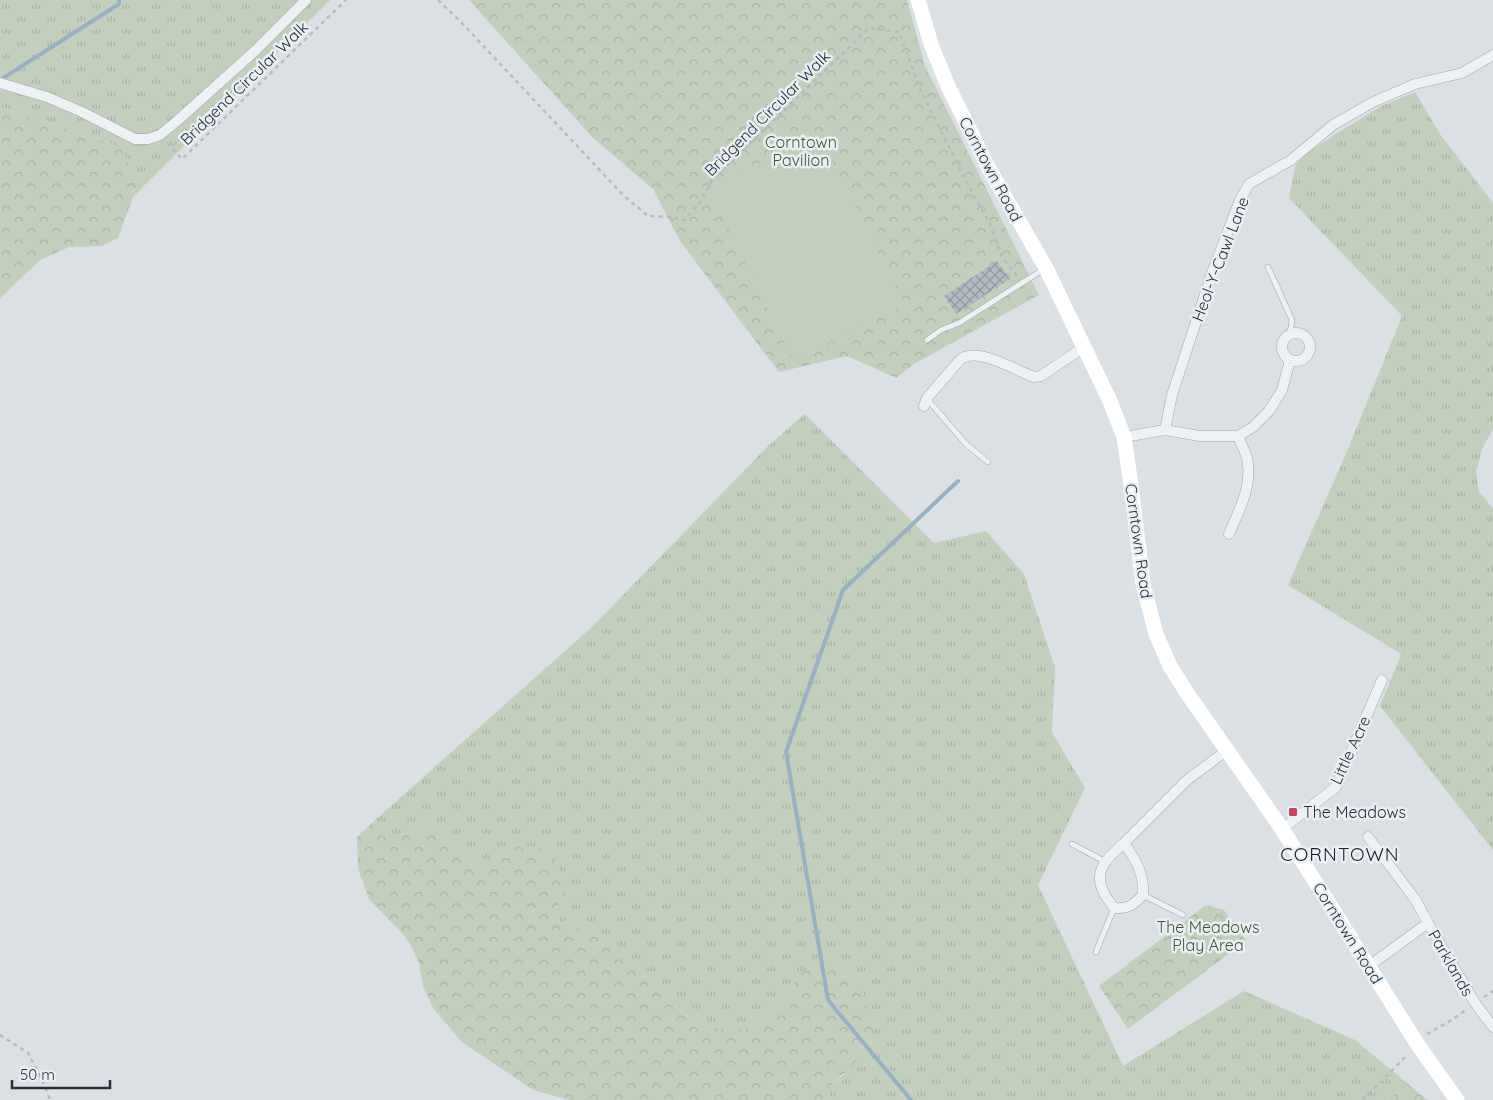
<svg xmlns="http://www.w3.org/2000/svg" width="1493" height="1100" font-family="Quicksand,sans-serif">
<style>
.grass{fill:url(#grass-tufts)}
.forest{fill:url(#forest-crowns)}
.pitch{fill:#c3cfbd}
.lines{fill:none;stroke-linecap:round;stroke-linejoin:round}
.stream{stroke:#97b2c5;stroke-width:4}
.building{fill:url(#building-cross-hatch)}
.service-casing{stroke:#a1a8af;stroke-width:6}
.minor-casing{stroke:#a1a8af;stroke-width:11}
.path{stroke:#b6bbc0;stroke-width:2.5;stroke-dasharray:4 4;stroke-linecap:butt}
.service{stroke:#eef1f4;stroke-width:5}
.minor{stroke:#eef1f4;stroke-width:10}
.secondary{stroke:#fff;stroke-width:15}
.poi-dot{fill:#c94164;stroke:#eaeff3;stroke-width:2}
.labels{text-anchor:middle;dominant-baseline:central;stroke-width:5;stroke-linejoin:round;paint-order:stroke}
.street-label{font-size:16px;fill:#26303b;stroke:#eaeff3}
.park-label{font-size:16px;fill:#3e5634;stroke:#eaeff3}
.poi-label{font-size:16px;fill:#26303b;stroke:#eaeff3;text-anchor:start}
.quarter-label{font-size:19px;letter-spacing:1px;fill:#18212b;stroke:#eaeff3}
</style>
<defs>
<pattern id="grass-tufts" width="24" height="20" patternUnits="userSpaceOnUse" patternTransform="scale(1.25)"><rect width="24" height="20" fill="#c3cfbd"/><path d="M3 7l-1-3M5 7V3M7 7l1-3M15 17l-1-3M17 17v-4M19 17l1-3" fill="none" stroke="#a7b2a3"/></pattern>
<pattern id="forest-crowns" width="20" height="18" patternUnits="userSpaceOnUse" patternTransform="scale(1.25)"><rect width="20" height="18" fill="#c3cfbd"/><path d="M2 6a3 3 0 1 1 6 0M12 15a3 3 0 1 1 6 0" fill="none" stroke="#a7b2a3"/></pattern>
<pattern id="building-cross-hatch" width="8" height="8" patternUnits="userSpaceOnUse" patternTransform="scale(1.25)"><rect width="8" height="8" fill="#b3bac2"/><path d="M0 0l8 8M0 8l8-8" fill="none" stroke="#91989f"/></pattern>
</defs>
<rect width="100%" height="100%" fill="#dbe0e5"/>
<!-- grass -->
<path class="grass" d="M 0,0 L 330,0 L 145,185 L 132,177 L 129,162 L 113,144 L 0,107 Z
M 1415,92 L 1440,134 L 1493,203 L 1493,429 L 1482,449 L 1476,472 L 1479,492 L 1493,508 L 1493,850 L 1380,706 L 1401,654 L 1288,585 L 1346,454 L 1402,316 L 1289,198 L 1295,166 L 1307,152 L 1383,105 Z
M 805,414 L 934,543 L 986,531 L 1024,574 L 1055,667 L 1052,732 L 1085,788 L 1038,885 L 1123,1066 L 1244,991 L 1355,1040 L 1407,1083 L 1388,1100 L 831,1100 L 828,1094 C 833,1081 840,1076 851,1070 L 798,975 L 793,987 L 773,1015 L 753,1028 L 720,1029 L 693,1020 L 669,1003 L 643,974 L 625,951 L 596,933 L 571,930 L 559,923 L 557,910 L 562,898 L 499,856 L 483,874 L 466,862 L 458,847 L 428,828 L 407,834 L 396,835 L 373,822 L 594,625 L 769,445 Z"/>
<!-- forest -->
<path class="forest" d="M 469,0 L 907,0 L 925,66 L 1039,295 L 914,364 L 896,378 L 847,356 L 779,372 L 680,241 L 653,189 L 593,138 Z
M 0,107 L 113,144 C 129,155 128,159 132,177 L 145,185 L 133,197 L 118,238 L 102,246 L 69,247 L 40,260 L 0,298 Z
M 373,822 L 396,835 L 407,834 L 428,828 L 442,831 L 458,847 L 466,862 L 483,874 L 499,856 L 515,847 L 542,849 L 554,857 L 565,882 L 562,898 L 557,910 L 559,923 L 571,930 L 596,933 L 625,951 L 643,974 L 669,1003 L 693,1020 L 720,1029 L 753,1028 L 773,1015 L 793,987 L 798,975 L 809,969 L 831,966 L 844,969 L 853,978 L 862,994 L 873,1032 L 851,1070 L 841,1075 L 833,1083 L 829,1094 L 831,1100 L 569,1100 L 533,1090 L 462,1042 L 433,1008 L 423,986 L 419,963 L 410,944 L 402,933 L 369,899 L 358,869 L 357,837 Z
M 1206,905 L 1224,910 L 1246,941 L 1128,1029 L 1099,986 Z
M 1407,1083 L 1427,1100 L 1388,1100 Z"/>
<!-- pitch -->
<path class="pitch" d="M 819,134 L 905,305 L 793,360 L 709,189 Z"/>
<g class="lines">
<!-- stream -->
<path class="stream" d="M 0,80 L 119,4 L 119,0
M 911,1100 L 828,1000 L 786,752 L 843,590 L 958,481"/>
</g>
<!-- building -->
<path class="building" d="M 997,261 L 1010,279 L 956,314 L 944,296 Z"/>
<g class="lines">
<!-- service casing -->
<g class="service-casing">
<path id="service" d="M 1268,267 L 1292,320 L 1290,334
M 927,340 L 941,330 L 959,323 L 1044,269
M 927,399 L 967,445 L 988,462
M 1072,844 L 1104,861
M 1143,895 L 1183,915
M 1096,952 L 1114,908"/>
</g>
<!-- minor casing -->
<g class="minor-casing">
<path id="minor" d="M 0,83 L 47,97 L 82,112 L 135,139 L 148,139 L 160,135 L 177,121 L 255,51 L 306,0
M1282 347a14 14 0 1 1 28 0a14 14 0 1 1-28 0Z
M 924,406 L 927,398 L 959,361 C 960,360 963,357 965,357 C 983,350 1017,371 1034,377 L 1041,376 L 1084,347
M 1165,430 L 1172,395 L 1212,273 L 1240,200 L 1249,184 L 1291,160 L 1333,125 L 1373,102 L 1415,84 L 1462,73 L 1493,55
M 1124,437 L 1165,430 L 1200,436 L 1238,436 L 1253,427 L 1269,411 L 1282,390 L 1290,360
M 1229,534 C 1239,510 1253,486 1247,458 C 1245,451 1241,444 1238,436
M 1282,829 L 1336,787 L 1382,680
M 1368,837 L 1415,899 L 1428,923 L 1475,1003 L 1493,1027
M 1124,843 C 1109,857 1093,869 1103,891 C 1105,897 1111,903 1114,908 C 1129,909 1133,905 1143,895 C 1144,872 1136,861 1124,843 L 1187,780 L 1226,751
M 1369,966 L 1428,923"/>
</g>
<!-- path -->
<path class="path" d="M 438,0 L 460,21 L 623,195 L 648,216 L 671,217 L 685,220 L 701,201 L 712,180 L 869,28 L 899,32 L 921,91 L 965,179 L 990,224 L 1002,257 L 1017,276
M 167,143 L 182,159 L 346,0
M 1484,997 L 1493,991
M 1427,1034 L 1455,1018 L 1467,1009
M 0,1035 L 28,1053 L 44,1084 L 50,1100
M 1363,1100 L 1408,1054"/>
<!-- service -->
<use href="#service" class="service"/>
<!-- minor -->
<use href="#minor" class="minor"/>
<!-- secondary -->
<path class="secondary" d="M 918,0 L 932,47 L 948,86 L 988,167 L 1046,268 L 1110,401 L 1124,437 L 1131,485 L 1143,584 L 1156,634 L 1170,666 L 1187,693 L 1282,829 L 1418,1045 L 1457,1100"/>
</g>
<!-- markers -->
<rect class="poi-dot" x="1288" y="807" width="10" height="10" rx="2.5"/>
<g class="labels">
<!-- street labels -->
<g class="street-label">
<text transform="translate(244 83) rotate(-44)">Bridgend Circular Walk</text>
<text transform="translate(767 113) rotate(-45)">Bridgend Circular Walk</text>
<text transform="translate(991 169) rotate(62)">Corntown Road</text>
<text transform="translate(1220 259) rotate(-69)">Heol-Y-Cawl Lane</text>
<text transform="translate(1139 541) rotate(82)">Corntown Road</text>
<text transform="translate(1350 750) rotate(-65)">Little Acre</text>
<text transform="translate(1348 933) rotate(58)">Corntown Road</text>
<text transform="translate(1451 963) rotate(60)">Parklands</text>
</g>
<!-- park labels -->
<g class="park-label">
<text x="801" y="142">Corntown<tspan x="801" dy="18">Pavilion</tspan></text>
<text x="1208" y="927">The Meadows<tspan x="1208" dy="18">Play Area</tspan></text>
</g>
<!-- poi labels -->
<g class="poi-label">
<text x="1303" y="812">The Meadows</text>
</g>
<!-- quarter labels -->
<g class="quarter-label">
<text x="1340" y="854">CORNTOWN</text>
</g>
</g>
<!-- scale -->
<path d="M12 1080v8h98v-8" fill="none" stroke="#26303b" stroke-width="2.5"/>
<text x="20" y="1080" font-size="15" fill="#26303b" stroke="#eaeff3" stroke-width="4" paint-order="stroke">50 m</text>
</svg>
